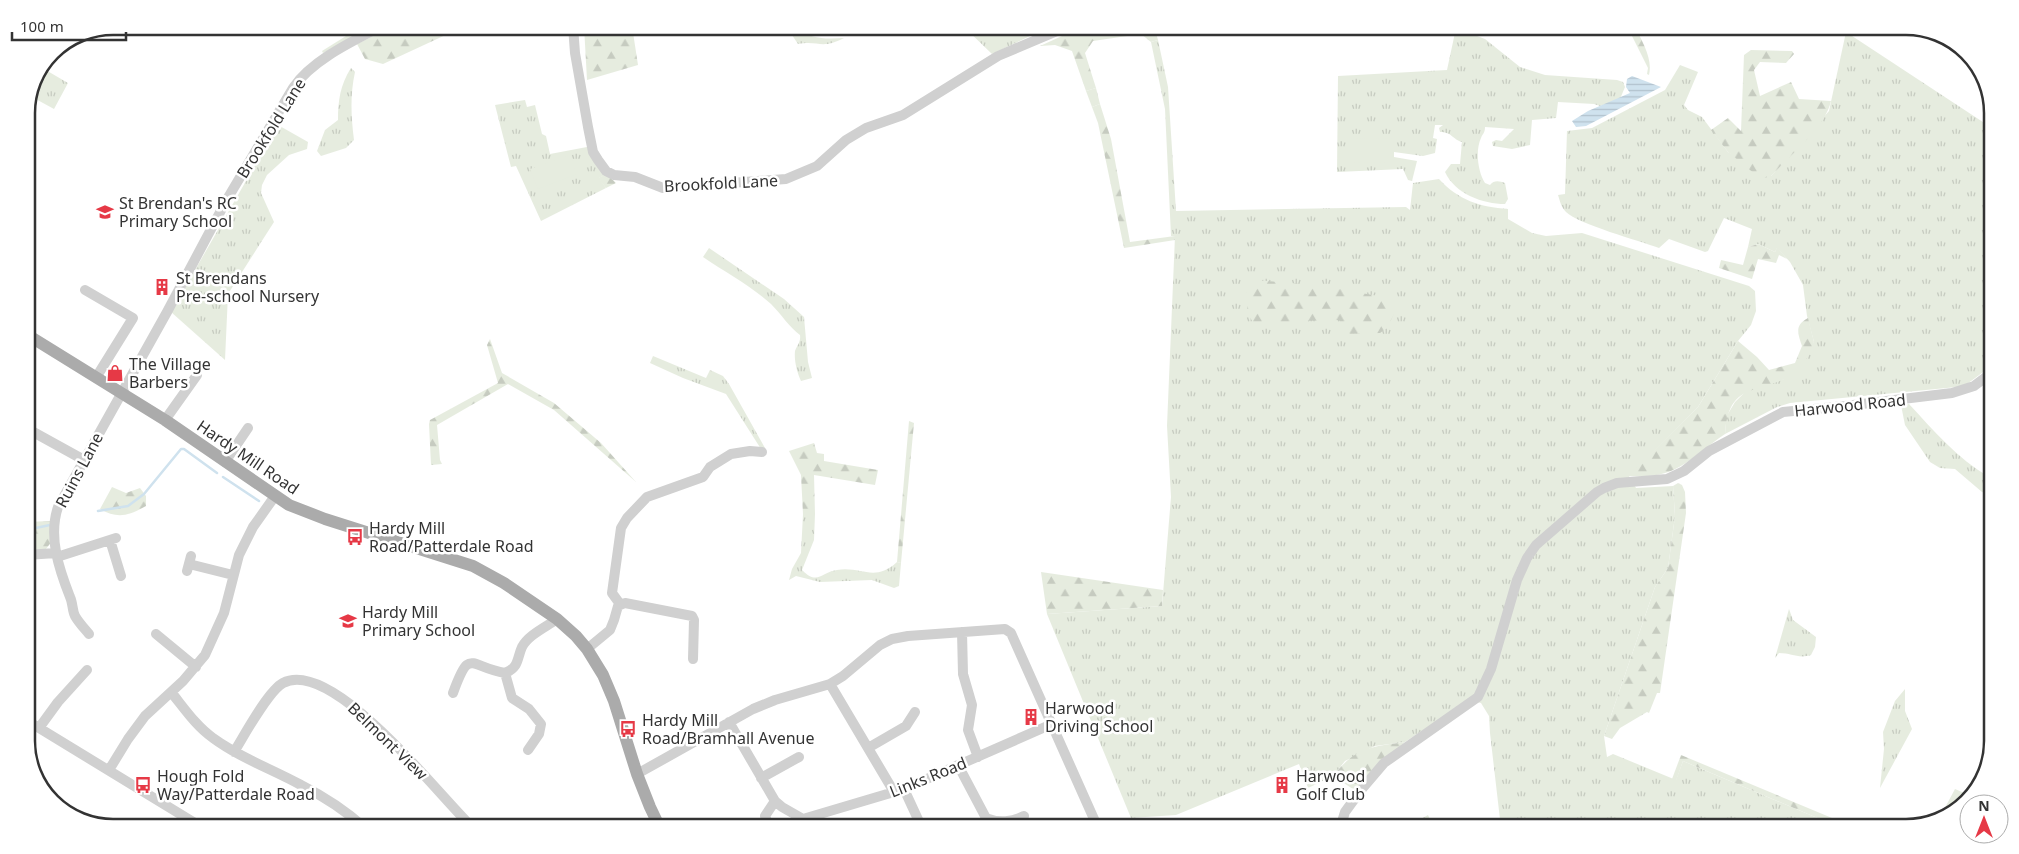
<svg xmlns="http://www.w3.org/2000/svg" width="2019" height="854" font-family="'Noto Sans',sans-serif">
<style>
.grass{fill:url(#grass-tufts)}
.forest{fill:url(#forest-firs)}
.pitch{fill:#e6ecdf}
.water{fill:url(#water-rules)}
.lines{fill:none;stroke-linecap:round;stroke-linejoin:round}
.stream{stroke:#cfe2ee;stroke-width:2.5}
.minor{stroke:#d0d0d0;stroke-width:10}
.major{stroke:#ababab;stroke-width:12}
.labels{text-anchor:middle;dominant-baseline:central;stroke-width:5;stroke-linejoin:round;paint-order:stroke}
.street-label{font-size:16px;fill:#333;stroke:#fff}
.poi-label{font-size:16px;fill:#333;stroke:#fff;text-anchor:start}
.rim{fill:none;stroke:#333;stroke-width:2.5}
</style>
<defs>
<pattern id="grass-tufts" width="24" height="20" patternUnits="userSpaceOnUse" patternTransform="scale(1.25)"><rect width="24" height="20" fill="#e6ecdf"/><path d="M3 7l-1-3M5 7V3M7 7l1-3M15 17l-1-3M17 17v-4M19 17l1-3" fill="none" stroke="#c6cbc0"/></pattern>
<pattern id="forest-firs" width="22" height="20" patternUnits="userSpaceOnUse" patternTransform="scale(1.25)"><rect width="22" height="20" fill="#e6ecdf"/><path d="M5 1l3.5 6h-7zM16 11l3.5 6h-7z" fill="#c6cbc0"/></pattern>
<pattern id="water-rules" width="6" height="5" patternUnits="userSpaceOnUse" patternTransform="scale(1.25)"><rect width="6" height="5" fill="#cfe2ee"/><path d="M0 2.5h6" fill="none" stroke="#b2c2cd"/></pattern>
</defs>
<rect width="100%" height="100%" fill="#fff"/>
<!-- grass -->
<path class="grass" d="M 786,26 L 797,26 C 809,40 827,39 844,38 C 821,50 819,40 798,44 Z
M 963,26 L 1026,26 L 1030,36 L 992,54 Z
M 1456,28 L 1485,39 L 1520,67 L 1545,75 L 1617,80 L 1623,82 L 1625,87 L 1620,99 L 1600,106 L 1594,104 L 1558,102 L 1556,118 L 1532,120 L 1530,145 L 1512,149 L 1493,146 L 1492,142 L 1496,140 L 1502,141 L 1514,129 L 1485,127 C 1485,133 1483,133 1481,138 C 1475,151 1478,172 1485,183 L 1490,185 C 1494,180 1499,181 1505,183 L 1508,199 L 1505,204 C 1483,204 1455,194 1445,172 L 1451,164 L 1460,164 L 1462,142 C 1452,139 1452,132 1440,132 L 1439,128 L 1443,125 L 1435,125 L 1433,138 L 1437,139 L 1435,153 L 1423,156 L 1394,152 L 1394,157 L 1417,161 L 1412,181 L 1408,180 L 1403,169 L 1337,172 L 1338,76 L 1447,70 Z
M 1846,32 L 1992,128 L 1990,367 L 1967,384 L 1957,387 L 1790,403 L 1777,407 L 1725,434 L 1726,417 L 1735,402 L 1746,391 L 1784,379 L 1814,342 L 1807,316 L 1803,285 L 1790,262 L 1777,248 L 1775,252 L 1758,244 L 1748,247 L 1752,229 L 1724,218 L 1708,251 L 1705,252 L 1669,239 L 1659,248 C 1640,241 1578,224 1566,212 C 1561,207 1560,201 1558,195 L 1565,194 L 1567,131 L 1592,128 L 1665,90 L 1680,65 L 1698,72 L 1684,105 L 1688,110 L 1702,117 L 1728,152 L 1771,176 L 1829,111 Z
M 1158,40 L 1168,87 L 1176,211 L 1406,207 L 1410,210 L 1413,183 L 1439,179 C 1458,200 1480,207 1508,209 L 1508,219 L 1532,233 L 1546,236 L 1582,233 L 1749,286 L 1755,291 L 1756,311 L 1751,325 L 1738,341 L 1698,407 L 1629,476 L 1636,488 L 1673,486 L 1675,516 L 1668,568 L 1655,587 L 1604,736 L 1607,757 L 1613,754 L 1676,780 L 1683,761 L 1841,828 L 1501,828 L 1490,733 L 1489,716 L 1481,703 L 1469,700 L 1405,742 L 1375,746 L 1345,761 L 1333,776 L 1308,788 L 1299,764 L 1176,815 L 1131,818 L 1047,614 L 1162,606 L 1171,497 L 1167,426 L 1175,236 L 1171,236 L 1165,109 L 1151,42 Z
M 351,68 L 355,72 C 350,95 351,116 354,140 L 346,148 L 321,156 L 317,151 L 325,130 L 338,120 C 338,101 340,85 351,68 Z
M 44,69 L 68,83 L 54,109 L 32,97 Z
M 1096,88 L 1100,104 L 1092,107 L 1086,91 Z
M 525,100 L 527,107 L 535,105 L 542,134 L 546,136 L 550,154 L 587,147 L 607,174 L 599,178 L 606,188 L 541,221 L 516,166 L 511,167 L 495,105 Z
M 278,125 L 308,142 L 307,149 L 289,155 L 267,175 L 262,185 L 261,193 L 274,222 L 228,294 L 225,360 L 171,312 Z
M 709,248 L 784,299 L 804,317 L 808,362 L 812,378 L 801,381 C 797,372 794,361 795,351 C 797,345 801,342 800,335 C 790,328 781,314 771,304 C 751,286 725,272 703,257 Z
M 653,356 L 706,378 L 710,370 L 723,376 L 729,384 L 765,448 L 761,449 L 726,394 L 683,378 L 650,363 Z
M 1909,404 C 1934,431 1957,458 1989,477 L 1989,494 L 1982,492 L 1955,469 L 1940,468 L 1930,462 L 1905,425 L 1901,405 Z
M 803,514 L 815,514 L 814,540 L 802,570 C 818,586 821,572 837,570 C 862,566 874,583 897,562 L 901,563 L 899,586 L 894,588 L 872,580 L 820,582 L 796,576 L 789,580 L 792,569 L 801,553 Z
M 1789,609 L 1793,620 L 1816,637 L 1815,647 L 1811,655 C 1798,659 1792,653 1779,653 L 1775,658 Z
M 1905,689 L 1905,711 L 1912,729 L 1880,788 L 1884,749 L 1883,732 L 1895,701 Z
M 1955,789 L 1969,795 L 1954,813 L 1940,817 Z"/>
<!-- forest -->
<path class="forest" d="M 362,26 L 372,26 L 323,53 L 322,51 Z
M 393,26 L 465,26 L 383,64 L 365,59 L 357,44 Z
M 584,26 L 632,26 L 638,65 L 587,80 Z
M 1084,26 L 1154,26 L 1158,40 L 1151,42 L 1141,34 L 1093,41 L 1085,53 L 1096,88 L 1086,91 L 1072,51 L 1055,45 L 1040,46 Z
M 1627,26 L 1635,26 C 1642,42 1653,58 1649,75 L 1647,74 L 1648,68 Z
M 1751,50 L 1792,51 L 1794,54 L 1786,63 L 1760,62 L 1754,70 L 1760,96 L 1791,82 L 1799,99 L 1831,101 C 1825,128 1789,156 1771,176 L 1761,179 L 1728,152 L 1711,130 L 1728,118 L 1741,131 L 1744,55 Z
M 1100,104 L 1111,139 L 1130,242 L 1175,236 L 1175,240 L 1124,248 L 1098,123 L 1092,107 Z
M 607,174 L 616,183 L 606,188 L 598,178 Z
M 1758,244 L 1775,252 L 1777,247 L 1787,259 L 1779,255 L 1776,263 L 1758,259 L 1752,279 L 1719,268 L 1721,260 L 1743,265 L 1748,247 Z
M 1255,280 L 1323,286 L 1400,300 L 1388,327 L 1380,333 L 1350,334 L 1343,328 L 1339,320 L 1301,321 L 1294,327 L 1253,322 L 1247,313 L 1247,288 Z
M 1808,318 L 1814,342 C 1810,351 1806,362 1800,370 C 1797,373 1791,376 1787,378 C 1753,394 1729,384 1725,434 C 1688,459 1678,480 1628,476 L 1698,407 L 1738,341 L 1757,357 L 1769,370 L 1795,363 L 1802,346 C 1798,334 1794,325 1808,318 Z
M 490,339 L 502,373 L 554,403 L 601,443 L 636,482 L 554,410 L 508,384 L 437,425 L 440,460 L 442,464 L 431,465 L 429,424 L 430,420 L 498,383 L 487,345 Z
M 909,421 L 914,423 L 901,563 L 897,562 Z
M 814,443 L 817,453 L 824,454 L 824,461 L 878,470 L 875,485 L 814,475 L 815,514 L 803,514 L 801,475 L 789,451 Z
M 1678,483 L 1682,485 L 1685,492 L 1686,513 L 1660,693 L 1657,693 L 1649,713 L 1647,712 L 1620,728 L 1612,739 L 1604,736 L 1655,587 L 1668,568 L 1675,516 L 1673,486 Z
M 112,487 L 126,493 L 140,488 L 146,496 L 146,506 C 129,516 117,519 100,509 Z
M 50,521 L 52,541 L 46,549 L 26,552 L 26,522 Z
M 1041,572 L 1163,590 L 1162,606 L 1047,614 Z
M 1405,742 L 1356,791 L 1333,776 C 1356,747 1370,747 1405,742 Z
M 1681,755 L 1856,828 L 1841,828 L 1683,761 L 1676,781 L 1672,779 Z
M 1428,815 L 1434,828 L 1417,828 L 1414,823 Z"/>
<!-- pitch -->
<path class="pitch" d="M 1348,138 L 1395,139 L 1391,163 L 1348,162 Z
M 570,155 L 577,174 L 538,189 L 530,169 Z"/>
<!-- water -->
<path class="water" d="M 1632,76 L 1661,87 L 1586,126 L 1576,127 L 1572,121 L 1588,111 L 1630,93 L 1626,87 L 1627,79 Z"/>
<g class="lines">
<!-- stream -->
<path class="stream" d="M 223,477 L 259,501
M 98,511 L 128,506 L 144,494 L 181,449 L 184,449 L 217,473
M 26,530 L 50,525"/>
<!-- minor -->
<path class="minor" d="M 573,26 L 575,53 L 588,127 L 593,152 L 598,160 L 606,171 L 614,175 L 635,177 L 663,188 L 786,179 L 817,166 L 846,140 L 866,128 L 903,115 L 998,56 L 1069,26
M 85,290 L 133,318 L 97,376
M 165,420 L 197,375
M 26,428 L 84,460
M 225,462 L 248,428
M 110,540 L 121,576
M 26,555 L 56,553
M 57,557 L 116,538
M 189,564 L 233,575
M 187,571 L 191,556
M 620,604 L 612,593 L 621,528 L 627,518 L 647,497 L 703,477 L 710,467 L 731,454 L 750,451 L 762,452
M 26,618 L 30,623
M 962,632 L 963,674 L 972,705 L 968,730 L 978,757
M 89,634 C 84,628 79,623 75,616 C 72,610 73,603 70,597 C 59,569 48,537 58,507 L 167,312 L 226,201 L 293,88 C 312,60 353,41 382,26
M 156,634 L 196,667
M 587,649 L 610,630 L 614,620 L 618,606 L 625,603 L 692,616 L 694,620 L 693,659
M 830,684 L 894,792
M 171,692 C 184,708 196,726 213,738 C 240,758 272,769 301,785 C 323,796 346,811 365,828
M 453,693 C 470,646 469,667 505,673
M 26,720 L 203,828
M 729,722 L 775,801 L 782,807 L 803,819 L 904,789 L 1052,724
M 39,728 L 58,702 L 87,670
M 868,748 L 906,726 L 915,712
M 528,750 L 539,734 L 541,724 L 529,709 L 512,698 L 505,673 C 519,668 517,658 522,647 C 528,635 546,627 557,619
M 234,752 C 244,736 268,691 283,683 C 333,657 439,796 473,828
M 958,765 L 986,818 C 998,823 1013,822 1024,816
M 109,770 L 128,739 L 145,716 L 183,681 L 205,655 L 224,613 L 239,555 L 253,527 L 275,496
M 637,774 L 753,709 L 775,700 L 830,684 L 843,676 L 880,645 L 892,639 L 908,636 L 1005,629 L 1011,633 L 1098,828
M 761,778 L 799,757
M 904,789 L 922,828
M 775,801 L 765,816 L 768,824 L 775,828
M 1340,828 L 1345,812 L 1361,790 L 1384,763 L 1478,697 L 1491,669 L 1517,580 L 1527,558 L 1536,545 L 1597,492 L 1604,488 L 1617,483 L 1667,479 L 1684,471 L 1709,451 L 1783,412 L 1845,406 L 1952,393 L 1974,386 L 1990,374"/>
<!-- major -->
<path class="major" d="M 26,334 L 165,420 L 289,505 L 325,519 L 473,566 L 504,583 L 557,619 L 576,636 L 587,649 L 603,675 L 614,701 L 637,774 L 650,807 L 660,828"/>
</g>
<!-- icons -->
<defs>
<g id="school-bare" transform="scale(1.35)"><path d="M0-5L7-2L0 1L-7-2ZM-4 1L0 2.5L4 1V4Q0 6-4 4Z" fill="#e63946" stroke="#fff" stroke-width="2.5" paint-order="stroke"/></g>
<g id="building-bare" transform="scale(1.35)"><path d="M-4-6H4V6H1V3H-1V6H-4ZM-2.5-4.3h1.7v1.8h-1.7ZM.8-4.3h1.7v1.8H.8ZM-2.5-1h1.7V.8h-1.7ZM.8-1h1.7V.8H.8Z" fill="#e63946" stroke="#fff" stroke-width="2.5" paint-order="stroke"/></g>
<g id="shop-bare" transform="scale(1.35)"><path d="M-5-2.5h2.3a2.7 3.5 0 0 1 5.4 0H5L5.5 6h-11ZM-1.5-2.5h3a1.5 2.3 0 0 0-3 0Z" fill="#e63946" stroke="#fff" stroke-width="2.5" paint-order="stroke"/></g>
<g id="bus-bare" transform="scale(1.35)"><path d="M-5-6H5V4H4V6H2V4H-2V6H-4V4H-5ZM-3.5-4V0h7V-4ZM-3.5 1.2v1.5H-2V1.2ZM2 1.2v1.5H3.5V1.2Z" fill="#e63946" stroke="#fff" stroke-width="2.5" paint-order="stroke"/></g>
</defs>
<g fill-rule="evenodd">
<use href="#school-bare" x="105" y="212"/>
<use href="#building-bare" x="162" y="287"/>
<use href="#shop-bare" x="115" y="373"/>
<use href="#bus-bare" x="355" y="537"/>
<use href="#school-bare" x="348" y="621"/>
<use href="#building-bare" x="1031" y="717"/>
<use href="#bus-bare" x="628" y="729"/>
<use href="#bus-bare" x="143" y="785"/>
<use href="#building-bare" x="1282" y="785"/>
</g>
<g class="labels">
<!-- street labels -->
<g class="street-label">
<text transform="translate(271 128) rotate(-58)">Brookfold Lane</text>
<text transform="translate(721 183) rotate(-3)">Brookfold Lane</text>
<text transform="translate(1850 405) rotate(-6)">Harwood Road</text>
<text transform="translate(248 457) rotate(34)">Hardy Mill Road</text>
<text transform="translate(79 470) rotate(-62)">Ruins Lane</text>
<text transform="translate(388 741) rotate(44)">Belmont View</text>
<text transform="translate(928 777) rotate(-22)">Links Road</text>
</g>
<!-- poi labels -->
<g class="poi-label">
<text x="119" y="203">St Brendan's RC<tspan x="119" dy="18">Primary School</tspan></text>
<text x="176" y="278">St Brendans<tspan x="176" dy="18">Pre-school Nursery</tspan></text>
<text x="129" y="364">The Village<tspan x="129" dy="18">Barbers</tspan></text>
<text x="369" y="528">Hardy Mill<tspan x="369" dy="18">Road/Patterdale Road</tspan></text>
<text x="362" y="612">Hardy Mill<tspan x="362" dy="18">Primary School</tspan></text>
<text x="1045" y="708">Harwood<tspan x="1045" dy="18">Driving School</tspan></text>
<text x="642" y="720">Hardy Mill<tspan x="642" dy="18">Road/Bramhall Avenue</tspan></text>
<text x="157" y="776">Hough Fold<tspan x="157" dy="18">Way/Patterdale Road</tspan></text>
<text x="1296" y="776">Harwood<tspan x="1296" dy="18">Golf Club</tspan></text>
</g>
</g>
<!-- crop -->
<path d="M0 0H2019V854H0ZM113 35H1906A78 78 0 0 1 1984 113V741A78 78 0 0 1 1906 819H113A78 78 0 0 1 35 741V113A78 78 0 0 1 113 35Z" fill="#fff" fill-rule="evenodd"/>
<path class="rim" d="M113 35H1906A78 78 0 0 1 1984 113V741A78 78 0 0 1 1906 819H113A78 78 0 0 1 35 741V113A78 78 0 0 1 113 35Z"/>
<!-- north arrow -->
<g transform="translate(1984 819)"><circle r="24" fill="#ffffff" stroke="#adadad"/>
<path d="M0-4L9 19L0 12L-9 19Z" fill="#e63946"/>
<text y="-8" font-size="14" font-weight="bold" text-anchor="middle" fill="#333333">N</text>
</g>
<!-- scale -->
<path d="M12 32v8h114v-8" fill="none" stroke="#333333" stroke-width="2.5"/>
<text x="20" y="32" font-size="15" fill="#333333" stroke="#ffffff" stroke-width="4" paint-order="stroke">100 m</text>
</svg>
